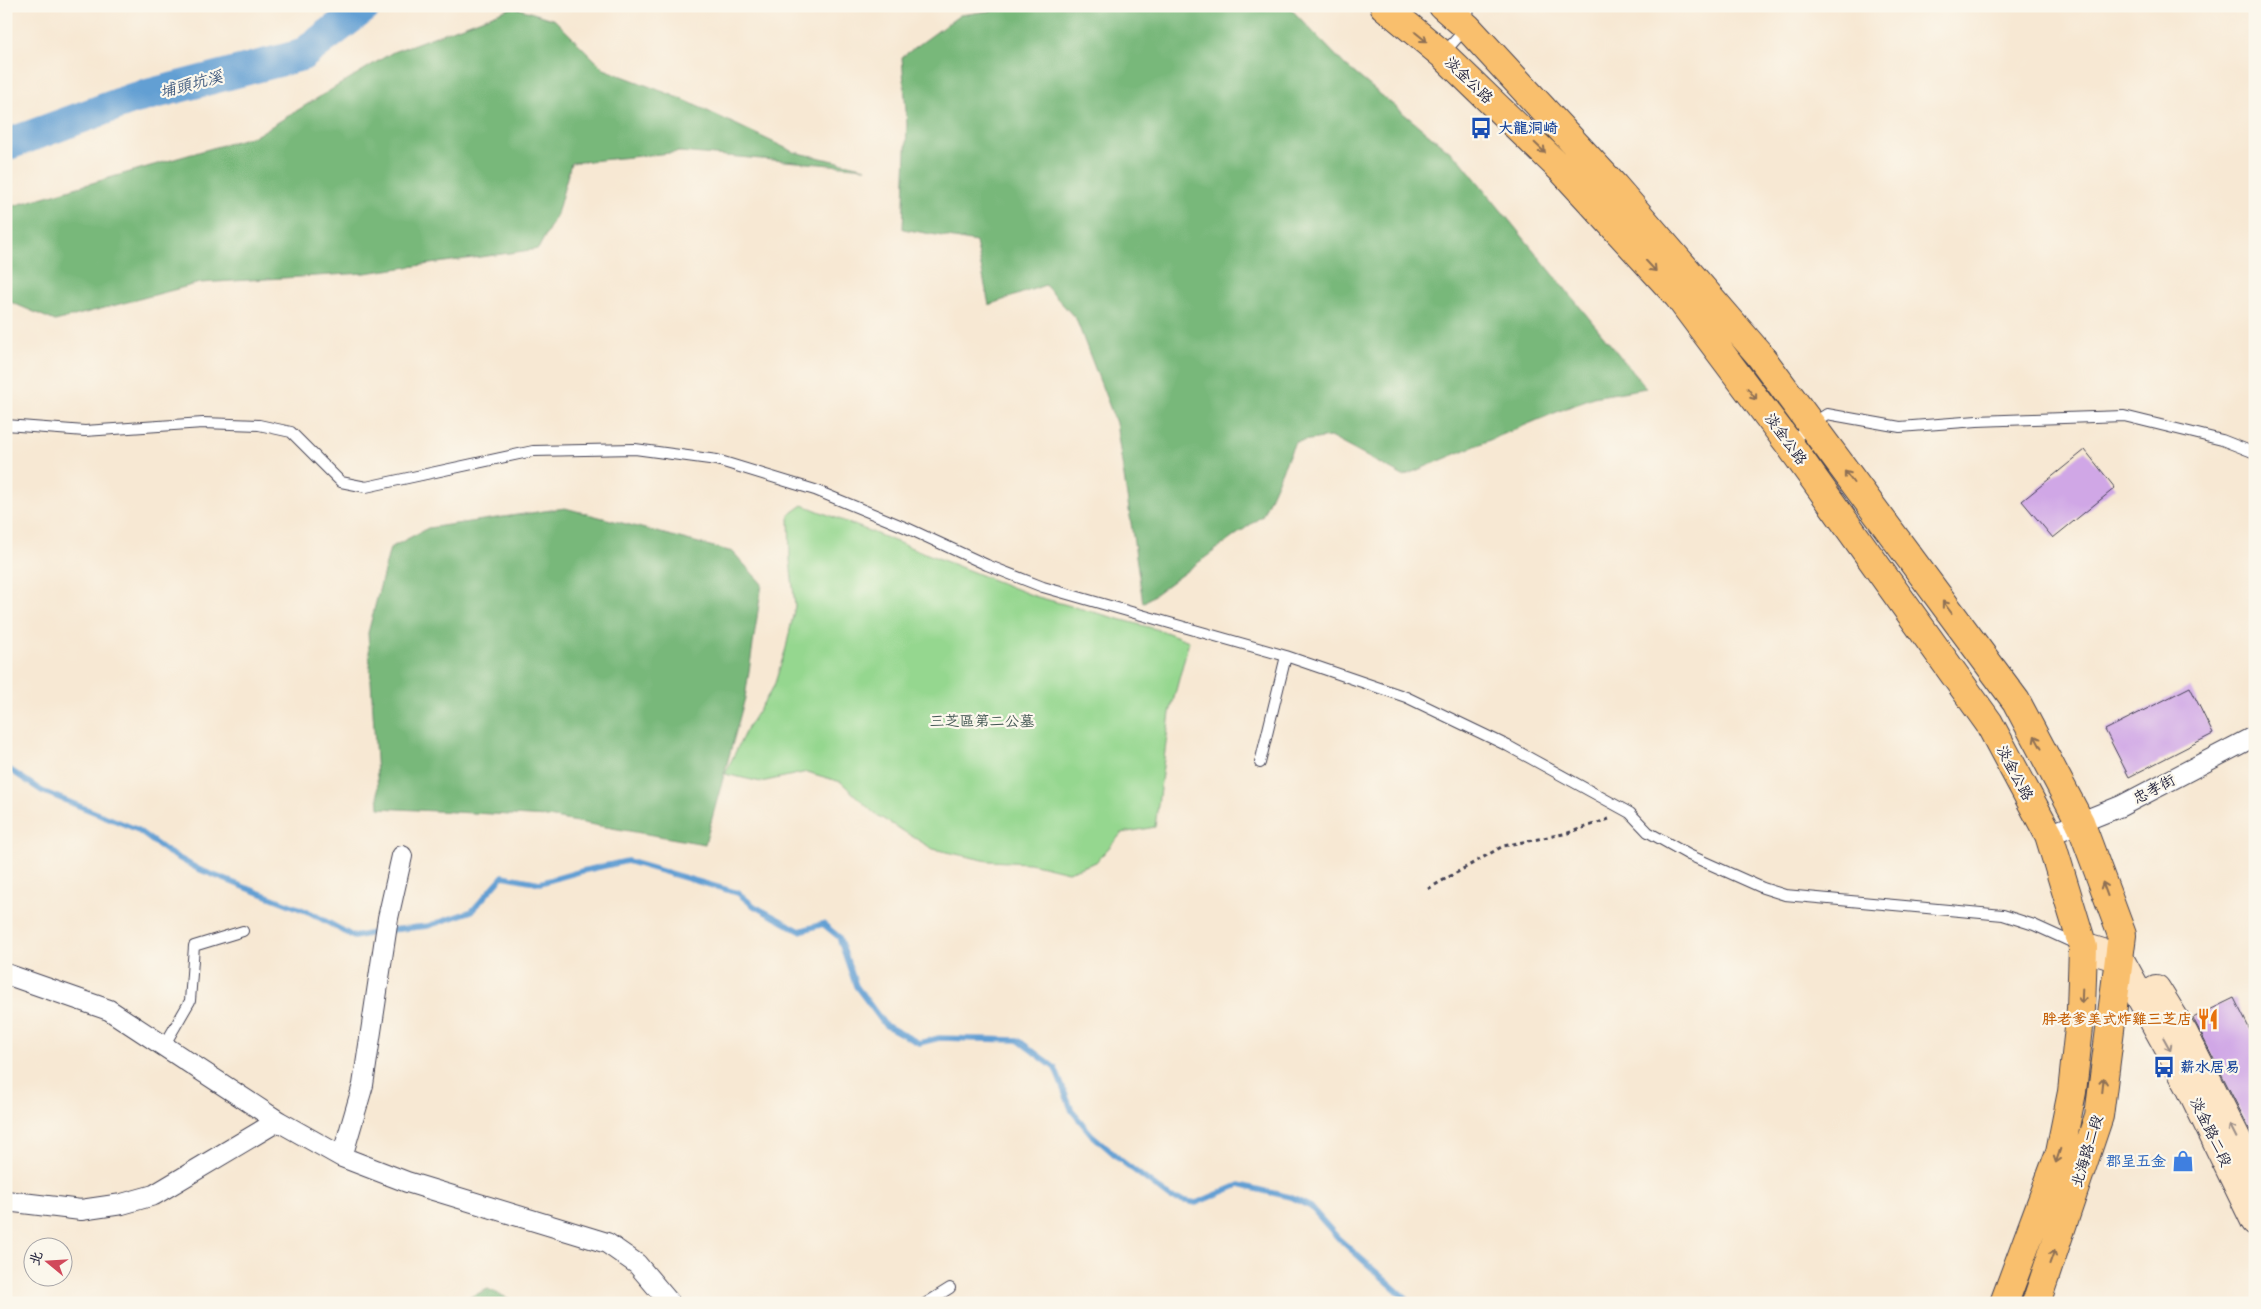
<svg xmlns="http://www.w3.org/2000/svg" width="2261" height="1309" font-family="Sriracha,'LXGW WenKai TC',sans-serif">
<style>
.green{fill:#95d78f;stroke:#5c7c65}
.forest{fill:#78b87a;stroke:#4d6d5a}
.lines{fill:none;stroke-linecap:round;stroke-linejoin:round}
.stream{stroke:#629fd3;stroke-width:5.5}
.river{stroke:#629fd3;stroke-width:32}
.building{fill:#d0a7e6}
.service-casing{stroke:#424052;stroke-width:12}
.minor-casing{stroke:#424052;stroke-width:22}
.secondary-casing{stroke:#424052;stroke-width:30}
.primary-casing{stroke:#424052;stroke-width:30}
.path{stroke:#424052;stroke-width:3;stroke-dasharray:4 4;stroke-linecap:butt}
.service{stroke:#fff;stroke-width:10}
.minor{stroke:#fff;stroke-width:20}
.secondary{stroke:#fde5c5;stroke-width:28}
.primary{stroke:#f9bf6d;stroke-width:28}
.oneway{stroke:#8e7054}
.oneway2{stroke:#9a8d87}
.labels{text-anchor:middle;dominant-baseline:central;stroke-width:4.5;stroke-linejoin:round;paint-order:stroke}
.street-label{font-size:15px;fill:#22223b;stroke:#fbf7ec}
.transit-label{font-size:15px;font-weight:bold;fill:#164399;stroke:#fbf7ec;text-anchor:start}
.park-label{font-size:15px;fill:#445854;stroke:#fbf7ec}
.food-label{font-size:15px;font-weight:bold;fill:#c56008;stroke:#fbf7ec;text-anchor:end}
.shop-label{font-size:15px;font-weight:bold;fill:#366cbe;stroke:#fbf7ec;text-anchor:end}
.water-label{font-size:16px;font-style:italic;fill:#3f5a7f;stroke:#fbf7ec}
</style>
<rect width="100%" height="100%" fill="#fbf7ec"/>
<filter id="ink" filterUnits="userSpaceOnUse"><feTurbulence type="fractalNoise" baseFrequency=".02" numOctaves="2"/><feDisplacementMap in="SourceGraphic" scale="10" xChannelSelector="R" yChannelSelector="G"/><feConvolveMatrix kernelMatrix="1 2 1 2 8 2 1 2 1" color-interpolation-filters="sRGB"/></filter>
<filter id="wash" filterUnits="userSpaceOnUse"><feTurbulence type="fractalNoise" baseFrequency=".0096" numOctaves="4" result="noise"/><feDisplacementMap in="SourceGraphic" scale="20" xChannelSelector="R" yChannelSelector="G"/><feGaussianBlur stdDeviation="1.12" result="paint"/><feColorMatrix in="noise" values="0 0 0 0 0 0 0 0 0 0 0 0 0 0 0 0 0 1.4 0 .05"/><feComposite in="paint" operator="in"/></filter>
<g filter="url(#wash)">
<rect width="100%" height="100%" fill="#f7e8d3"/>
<!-- green -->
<path class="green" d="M 803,505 L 1034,596 L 1163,631 L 1189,641 L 1170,713 L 1155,827 L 1122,833 L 1096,862 L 1068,872 L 1030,863 L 988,861 L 933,849 L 875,814 L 841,782 L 807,772 L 761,782 L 725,774 L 745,732 L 774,686 L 786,648 L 795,606 L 790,560 L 789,515 Z"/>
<!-- forest -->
<path class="forest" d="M 1027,6 L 1288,6 L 1346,66 L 1460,160 L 1646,388 L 1593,397 L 1403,476 L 1330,437 L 1295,442 L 1262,516 L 1143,603 L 1116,423 L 1076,319 L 1045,285 L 989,305 L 976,242 L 903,229 L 907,125 L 902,57 L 960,15 Z
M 514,7 L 555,20 L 604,69 L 682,99 L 794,152 L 866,168 L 680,152 L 571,163 L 557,214 L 538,249 L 365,273 L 200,283 L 55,321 L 6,300 L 6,208 L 257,135 L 393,52 Z
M 565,508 L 733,552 L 762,584 L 745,698 L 705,844 L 548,817 L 379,808 L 368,633 L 390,548 L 428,528 Z
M 488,1289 L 518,1303 L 457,1303 Z"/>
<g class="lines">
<!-- stream -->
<path class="stream" d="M 6,767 L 42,791 L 136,829 L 166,851 L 198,869 L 311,913 L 354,937 L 382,931
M 391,930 L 428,926 L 472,911 L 503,876 L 540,883 L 582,871 L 627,861 L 738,893 L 754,906 L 800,931 L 823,924 L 839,937 L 856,986 L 885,1025 L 919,1043 L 939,1038 L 1018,1040 L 1055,1068 L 1072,1111 L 1091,1134 L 1123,1162 L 1171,1198 L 1196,1203 L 1239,1185 L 1290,1197 L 1311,1207 L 1338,1238 L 1411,1303
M 1689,1303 L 1713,1301 L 1716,1303"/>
<!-- river -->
<path class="river" d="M 6,145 L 132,99 L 302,55 L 366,6"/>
</g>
<g id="blocks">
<!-- building -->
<path class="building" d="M 2085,450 L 2115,488 L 2053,538 L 2022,501 Z
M 2190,687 L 2213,734 L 2129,777 L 2105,730 Z
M 2234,998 L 2255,1040 L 2255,1140 L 2193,1018 Z"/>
</g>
</g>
<g filter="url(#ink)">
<use href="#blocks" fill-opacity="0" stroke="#424052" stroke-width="1"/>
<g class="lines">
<!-- service casing -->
<g class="service-casing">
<path id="service" d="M 1443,54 L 1467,27 L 1469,6
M 6,425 L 85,431 L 203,423 L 259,425 L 291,432 L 341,482 L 366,487 L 533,451 L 635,449 L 717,460 L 815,490 L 907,528 L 987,565 L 1043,587 L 1286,656 L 1406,697 L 1508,746 L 1630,813 L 1648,832 L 1689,855 L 1763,888 L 1785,895 L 2003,915 L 2034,925 L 2078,945
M 1790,443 L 1810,425 L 1827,414 L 1900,427 L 1977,421 L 2124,416 L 2222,440 L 2255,453
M 1260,763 L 1286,656
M 164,1046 L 190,1001 L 194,946 L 243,931
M 926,1303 L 950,1288"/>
</g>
<!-- minor casing -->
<g class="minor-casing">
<path id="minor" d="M 2049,835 L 2121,806 L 2255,736
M 6,974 L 109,1010 L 278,1121 L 342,1157 L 407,1182 L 607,1243 L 637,1264 L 670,1303
M 342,1157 L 363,1085 L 388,918 L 402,856
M 6,1201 L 81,1210 L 122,1204 L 154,1195 L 278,1121"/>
</g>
<!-- secondary casing -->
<g class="secondary-casing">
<path id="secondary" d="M 2083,947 L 2119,958 L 2189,1085 L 2255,1221
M 2156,989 L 2184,1034 L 2255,1175"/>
</g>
<!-- primary casing -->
<g class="primary-casing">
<path id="primary" d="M 1384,6 L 1443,55 L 1563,171 L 1678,296 L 1789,444 L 1989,723 L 2049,835 L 2083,947 L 2081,1009 L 2072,1092 L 2060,1152 L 2004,1303
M 1443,6 L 1467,27 L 1614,186 L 1758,353 L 2016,701 L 2080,822 L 2122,935 L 2099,1116 L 2036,1303"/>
</g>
<!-- path -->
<path class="path" d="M 1428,889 L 1503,846 L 1568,833 L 1612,818"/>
<!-- service -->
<use href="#service" class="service"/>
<!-- minor -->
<use href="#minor" class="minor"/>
<!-- secondary -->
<use href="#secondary" class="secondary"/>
<!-- primary -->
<use href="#primary" class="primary"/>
</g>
<!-- one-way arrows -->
<defs><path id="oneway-shaft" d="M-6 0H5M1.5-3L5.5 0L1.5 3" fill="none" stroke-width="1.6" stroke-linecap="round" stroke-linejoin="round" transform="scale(1.25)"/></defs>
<g class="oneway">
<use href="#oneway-shaft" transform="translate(1421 37) rotate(39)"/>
<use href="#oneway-shaft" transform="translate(1540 148) rotate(44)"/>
<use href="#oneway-shaft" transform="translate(1651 266) rotate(47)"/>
<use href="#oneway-shaft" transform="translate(1752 394) rotate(53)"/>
<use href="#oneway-shaft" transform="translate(1849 477) rotate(-127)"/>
<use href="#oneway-shaft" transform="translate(1947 607) rotate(-127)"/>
<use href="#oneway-shaft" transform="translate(2038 742) rotate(-118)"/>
<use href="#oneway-shaft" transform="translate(2105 889) rotate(-110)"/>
<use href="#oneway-shaft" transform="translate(2082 996) rotate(92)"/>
<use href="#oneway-shaft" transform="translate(2103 1085) rotate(-84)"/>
<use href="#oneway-shaft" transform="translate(2058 1156) rotate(108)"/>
<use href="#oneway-shaft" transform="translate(2052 1257) rotate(-70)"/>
</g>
<g class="oneway2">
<use href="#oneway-shaft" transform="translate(2167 1044) rotate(61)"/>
<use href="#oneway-shaft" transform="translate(2233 1131) rotate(-117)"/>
</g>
</g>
<!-- icons -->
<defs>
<g id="bus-bare" transform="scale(1.725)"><path d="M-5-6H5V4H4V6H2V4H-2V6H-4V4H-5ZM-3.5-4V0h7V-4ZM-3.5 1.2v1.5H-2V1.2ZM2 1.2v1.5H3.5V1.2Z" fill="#1a4fb4" stroke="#fbf7ec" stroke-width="2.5" paint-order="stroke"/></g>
<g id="restaurant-bare" transform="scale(1.725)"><path d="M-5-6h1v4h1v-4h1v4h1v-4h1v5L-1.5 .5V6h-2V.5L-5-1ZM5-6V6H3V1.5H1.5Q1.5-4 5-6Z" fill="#e8710a" stroke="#fbf7ec" stroke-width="2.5" paint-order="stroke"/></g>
<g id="shop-bare" transform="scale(1.725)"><path d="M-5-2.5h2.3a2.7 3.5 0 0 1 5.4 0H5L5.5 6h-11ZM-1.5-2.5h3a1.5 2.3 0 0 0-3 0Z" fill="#3f7fe0" stroke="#fbf7ec" stroke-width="2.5" paint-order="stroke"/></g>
</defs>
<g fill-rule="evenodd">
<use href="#bus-bare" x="1481" y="128"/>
<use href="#restaurant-bare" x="2208" y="1019"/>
<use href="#bus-bare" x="2164" y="1067"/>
<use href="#shop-bare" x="2183" y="1161"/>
</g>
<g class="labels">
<!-- street labels -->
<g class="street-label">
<text transform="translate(1469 80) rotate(44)">淡金公路</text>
<text transform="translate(1786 439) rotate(54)">淡金公路</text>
<text transform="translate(2015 773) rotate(62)">淡金公路</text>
<text transform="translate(2154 789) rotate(-28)">忠孝街</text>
<text transform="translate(2211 1132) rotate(64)">淡金路二段</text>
<text transform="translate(2087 1151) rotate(-73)">北海路二段</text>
</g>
<!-- transit labels -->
<g class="transit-label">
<text x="1498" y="128">大龍洞崎</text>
<text x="2180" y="1067">薪水居易</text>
</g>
<!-- park labels -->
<g class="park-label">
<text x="982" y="721">三芝區第二公墓</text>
</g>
<!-- food labels -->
<g class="food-label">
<text x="2192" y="1019">胖老爹美式炸雞三芝店</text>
</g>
<!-- shop labels -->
<g class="shop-label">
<text x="2166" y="1161">郡呈五金</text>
</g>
<!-- water labels -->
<g class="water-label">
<text transform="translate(191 84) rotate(-15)">埔頭坑溪</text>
</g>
</g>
<!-- margin -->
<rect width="2261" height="1309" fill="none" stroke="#fbf7ec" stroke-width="25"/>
<!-- north arrow -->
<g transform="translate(48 1262) rotate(288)"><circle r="24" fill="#fbf7ec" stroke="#a4a2a5"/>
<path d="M0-4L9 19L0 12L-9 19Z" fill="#d1495b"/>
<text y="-8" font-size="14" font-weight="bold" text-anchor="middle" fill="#22223b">北</text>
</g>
</svg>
